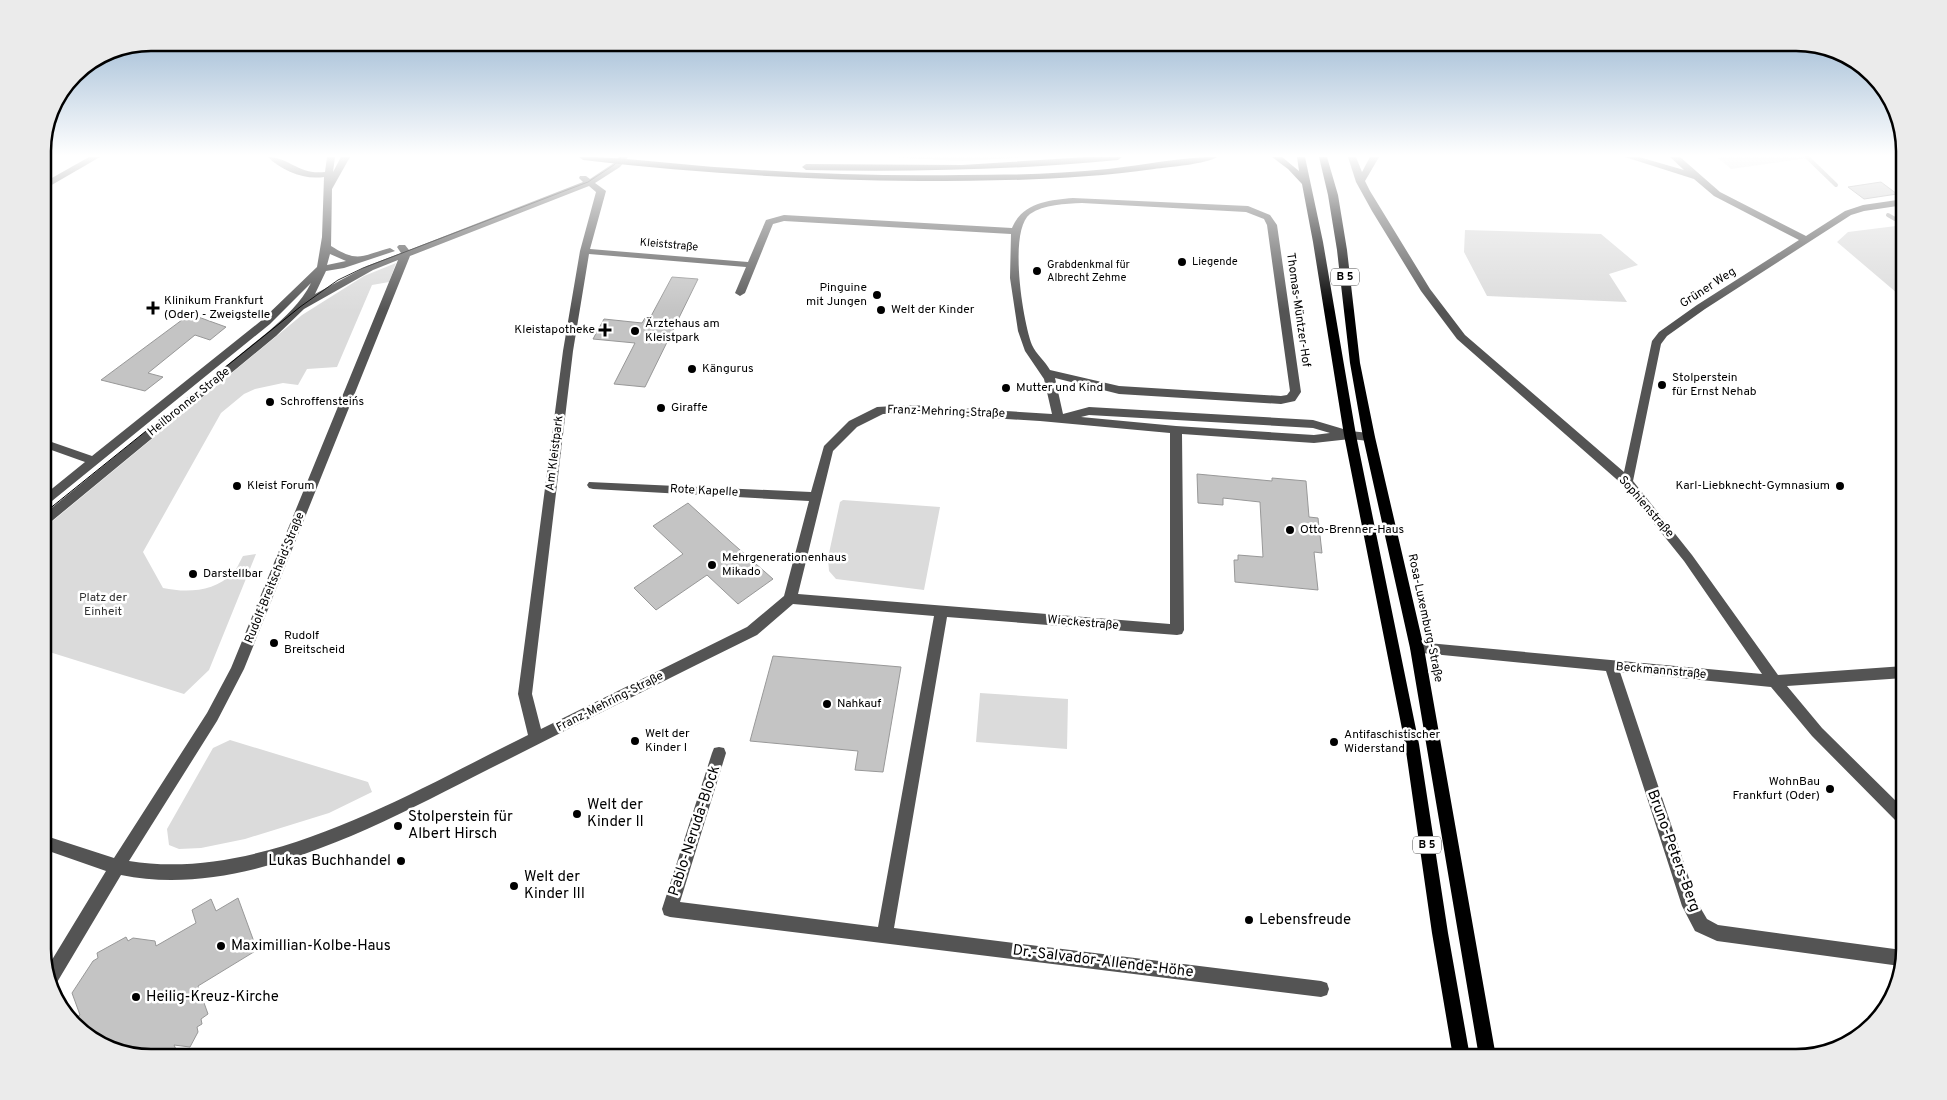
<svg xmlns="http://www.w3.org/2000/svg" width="1947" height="1100" font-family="Overpass,sans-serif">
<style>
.green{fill:#dbdbdb}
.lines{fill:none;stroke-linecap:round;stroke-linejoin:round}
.stream{stroke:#a2a2a2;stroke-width:4}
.building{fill:#c4c4c4;stroke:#989898}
.minor{fill:#545454;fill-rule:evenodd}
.major{fill:#000;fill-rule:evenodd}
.tram{stroke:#000;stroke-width:1}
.poi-dot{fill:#000;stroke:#fff;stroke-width:2}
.labels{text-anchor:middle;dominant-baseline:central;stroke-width:5;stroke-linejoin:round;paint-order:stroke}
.far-street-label{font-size:11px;fill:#000;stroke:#fff}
.far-poi-label{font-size:11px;fill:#000;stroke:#fff;text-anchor:start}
.shield{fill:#fff;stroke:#4c4c4c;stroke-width:1}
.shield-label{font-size:11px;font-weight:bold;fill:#000}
.poi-label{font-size:12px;fill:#000;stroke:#fff;text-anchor:start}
.street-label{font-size:12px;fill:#000;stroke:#fff}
.park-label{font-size:12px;fill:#323232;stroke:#fff}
.near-poi-label{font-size:15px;fill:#000;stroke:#fff;text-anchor:start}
.near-street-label{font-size:15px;fill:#000;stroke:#fff}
.rim{fill:none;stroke:#000;stroke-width:2.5}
</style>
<rect width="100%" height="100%" fill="#fff"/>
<!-- green -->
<path class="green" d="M 888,157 L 1029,157 L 961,161 Z
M 1717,157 L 1814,157 L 1731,169 Z
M 1904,225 L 1904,299 L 1837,242 L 1848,232 Z
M 1465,230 L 1601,234 L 1638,265 L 1609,274 L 1627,302 L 1487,296 L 1464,252 Z
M 396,263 L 389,282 L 372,285 L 337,367 L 307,369 L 298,385 L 283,383 L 255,389 L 244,394 L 221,413 L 143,552 L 163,588 C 187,593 214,592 233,573 C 237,569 240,561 243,556 L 256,554 L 209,670 L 184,694 L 43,650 L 43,529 L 302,315 L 364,276 Z
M 843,500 L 940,507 L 924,590 L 836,579 L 829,571 L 828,558 L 840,502 Z
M 980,693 L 1068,699 L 1067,749 L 976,742 Z
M 230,740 L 368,782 L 372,792 L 329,813 L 245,839 L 201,848 L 179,849 L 169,845 L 167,829 L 213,748 Z"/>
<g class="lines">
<!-- stream -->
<path class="stream" d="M 1807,157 L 1836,185
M 1888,215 L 1895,219 L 1904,218"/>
</g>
<!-- building -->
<path class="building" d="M 1881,182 L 1897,194 L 1864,199 L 1848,187 Z
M 672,277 L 698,279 L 645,387 L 614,384 L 635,343 L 593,339 L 604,319 L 642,323 L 645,318 L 650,318 Z
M 190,314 L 226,327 L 210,340 L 195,335 L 148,373 L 163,377 L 145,391 L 101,380 Z
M 1197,474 L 1272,481 L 1272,478 L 1306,481 L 1309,517 L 1318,518 L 1322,553 L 1314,552 L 1318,590 L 1235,582 L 1234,560 L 1238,560 L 1238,555 L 1263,557 L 1260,502 L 1223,498 L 1223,505 L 1198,503 Z
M 688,503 L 731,542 L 773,579 L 738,604 L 707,575 L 656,610 L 634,588 L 683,554 L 653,526 Z
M 773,656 L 901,667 L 883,772 L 855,770 L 858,751 L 750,741 Z
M 238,898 L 257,950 L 198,986 L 208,1014 L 201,1019 L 202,1024 L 197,1027 L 198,1032 L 190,1047 L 174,1045 L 180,1058 L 151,1058 L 97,1043 L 80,1027 L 77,1017 L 80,1015 L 72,993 L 93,961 L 98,958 L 97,953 L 126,937 L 128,941 L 133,938 L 155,941 L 156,946 L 196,923 L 192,910 L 211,899 L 216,911 Z"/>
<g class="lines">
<!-- minor -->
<path class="minor" d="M 89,157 L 100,157 L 43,190 L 43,183 Z
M 268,157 C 289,157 298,175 325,172 L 327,157 L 335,157 L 333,172 L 341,157 L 350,157 L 332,189 L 331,246 C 358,263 361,256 390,248 L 395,251 L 344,268 L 326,271 L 315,294 L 367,266 L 401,253 L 397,247 L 399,245 L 405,245 L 409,250 L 583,182 L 579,178 L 580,176 L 586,176 L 590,179 L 614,163 L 619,157 L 628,157 L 620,167 L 595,183 L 606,191 L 590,249 L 748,262 L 766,220 L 784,215 L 1012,228 C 1022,203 1049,200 1073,198 L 1248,206 L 1270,215 L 1277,225 L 1301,392 L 1295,401 L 1281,404 L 1119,394 L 1055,378 L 1063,414 L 1089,407 L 1313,420 L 1350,431 L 1369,433 L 1375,437 L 1369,441 L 1350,439 L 1314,443 L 1182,434 L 1184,630 L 1182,634 L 1177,635 L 947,617 L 894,928 L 1321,981 L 1327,983 L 1329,989 L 1327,995 L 1321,997 L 670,917 L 664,915 L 662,909 L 712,753 L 714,748 L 719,747 L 724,748 L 726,753 L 680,902 L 878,927 L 934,616 L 793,604 L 757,635 C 675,675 594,716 513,757 C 400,813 251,902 121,875 L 56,984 L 53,985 L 47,968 L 106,871 L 43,849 L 43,835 L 114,858 L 207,713 L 231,668 L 398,260 L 373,270 L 304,309 L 276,336 L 47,525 L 43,527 L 43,515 L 269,331 C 285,317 301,303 311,283 L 270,324 L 47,505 L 43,506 L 43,496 L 85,462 L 43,447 L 43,439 L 92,456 L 262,320 L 317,267 L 322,237 L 324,177 C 304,180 282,171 268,157 ZM 589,186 L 596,192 L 580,251 L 563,351 L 518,694 L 528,735 C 412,792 263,883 129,861 L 217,721 L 244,669 L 410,256 ZM 1082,203 L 1246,212 L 1264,219 L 1267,225 L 1290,391 L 1287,395 L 1281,396 L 1119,386 L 1050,370 C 1045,361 1036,354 1032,345 C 1023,322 1008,231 1030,214 C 1044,204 1065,204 1082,203 ZM 784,221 L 1011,234 L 1010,278 L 1018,331 L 1025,351 L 1044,379 L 1052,414 L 911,405 L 877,407 L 849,421 L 824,446 L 811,492 L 589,482 L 587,485 L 589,488 L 593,489 L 809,501 L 784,596 L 747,627 L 541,729 L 532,694 L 573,351 L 589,254 L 746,267 L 735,293 L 740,296 L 745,293 L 773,224 ZM 330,254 L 346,261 L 327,265 ZM 911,413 L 1040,421 L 1170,433 L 1170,624 L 798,594 L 833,451 L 857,427 L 883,414 ZM 1089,415 L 1313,428 L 1330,433 L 1314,435 L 1176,426 L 1081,417 Z
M 1348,157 L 1356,157 L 1362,172 L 1370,157 L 1379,157 L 1365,181 L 1370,191 L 1430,289 L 1465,335 L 1624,472 L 1652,341 L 1659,332 L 1697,305 L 1799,240 L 1714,196 L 1694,179 L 1625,157 L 1639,157 L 1684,170 L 1670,157 L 1680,157 L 1720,192 L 1806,236 L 1845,211 L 1863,205 L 1904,199 L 1904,205 L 1864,211 L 1851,215 L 1705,309 L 1667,336 L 1661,344 L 1633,481 L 1692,555 L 1778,675 L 1904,666 L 1904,678 L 1787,686 L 1822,728 L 1904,809 L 1904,826 L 1899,824 L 1812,736 L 1771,687 L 1620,672 L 1697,902 L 1707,919 L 1718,925 L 1902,950 L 1904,951 L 1900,966 L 1717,941 L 1695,931 L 1682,906 L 1606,671 L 1412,652 L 1410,648 L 1412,644 L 1417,642 L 1762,674 L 1684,561 L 1623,485 L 1457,339 L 1421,291 L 1372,211 L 1356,182 Z"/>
<!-- major -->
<path class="major" d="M 579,157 C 629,157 679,165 730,168 C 807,174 884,176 961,175 C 1010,175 1059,174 1108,169 C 1144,165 1181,157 1217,157 C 1207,164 1168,167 1154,169 C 1077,180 998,181 920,181 C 807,180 695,173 583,160 Z
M 1087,157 L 1122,157 L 1118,160 C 1014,170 910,172 806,170 L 802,167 L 806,164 L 962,165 Z
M 1272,157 L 1282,157 L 1299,171 L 1297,157 L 1305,157 L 1323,242 L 1356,435 L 1419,744 L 1448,933 L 1470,1057 L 1453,1057 L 1432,933 L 1405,744 L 1344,435 L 1313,242 L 1302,184 L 1288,169 Z
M 1319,157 L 1327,157 L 1338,195 L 1347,250 L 1360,363 L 1375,437 L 1424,648 L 1496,1057 L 1479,1057 L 1410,648 L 1363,437 L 1350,363 L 1337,250 L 1328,195 Z"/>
<!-- tram -->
<path class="tram" d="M 43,514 L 300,307 L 338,280 L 363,268 L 588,182 L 614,165 L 621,157"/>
</g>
<!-- sky -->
<linearGradient id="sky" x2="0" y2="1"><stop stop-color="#8cadcc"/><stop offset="0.5" stop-color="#fff"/><stop offset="1" stop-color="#fff" stop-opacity="0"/></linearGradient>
<rect width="1947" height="311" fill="url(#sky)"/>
<!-- markers -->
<g class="poi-dot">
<circle cx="1182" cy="262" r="5"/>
<circle cx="1037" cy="271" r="5"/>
<circle cx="877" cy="295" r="5"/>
<path d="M150.5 300.5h5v5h5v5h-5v5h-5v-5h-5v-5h5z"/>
<circle cx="881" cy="310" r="5"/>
<path d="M602.5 322.5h5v5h5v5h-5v5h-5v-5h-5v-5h5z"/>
<circle cx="635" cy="331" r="5"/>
<circle cx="692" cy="369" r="5"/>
<circle cx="1662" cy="385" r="5"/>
<circle cx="1006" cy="388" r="5"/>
<circle cx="270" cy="402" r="5"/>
<circle cx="661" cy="408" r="5"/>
<circle cx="237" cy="486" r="5"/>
<circle cx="1840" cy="486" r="5"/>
<circle cx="1290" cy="530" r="5"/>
<circle cx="712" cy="565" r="5"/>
<circle cx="193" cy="574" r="5"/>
<circle cx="274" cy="643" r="5"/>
<circle cx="827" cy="704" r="5"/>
<circle cx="635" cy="741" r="5"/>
<circle cx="1334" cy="742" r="5"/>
<circle cx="1830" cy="789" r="5"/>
<circle cx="577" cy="814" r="5"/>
<circle cx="398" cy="826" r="5"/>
<circle cx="401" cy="861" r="5"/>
<circle cx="514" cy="886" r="5"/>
<circle cx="1249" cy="920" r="5"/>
<circle cx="221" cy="946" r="5"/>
<circle cx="136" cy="997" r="5"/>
</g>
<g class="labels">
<!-- far-street labels -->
<g class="far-street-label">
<text transform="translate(669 245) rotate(5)">Kleiststraße</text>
</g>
<!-- far-poi labels -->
<g class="far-poi-label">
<text x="1192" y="262">Liegende</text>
<text x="1047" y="265">Grabdenkmal für<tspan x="1047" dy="13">Albrecht Zehme</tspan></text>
</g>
<!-- shield labels -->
<g class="shield">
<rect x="1331" y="268.5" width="28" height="17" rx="4"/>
<rect x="1413" y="836.5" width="28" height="17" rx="4"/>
</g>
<g class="shield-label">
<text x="1345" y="277">B 5</text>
<text x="1427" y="845">B 5</text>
</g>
<!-- poi labels -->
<g class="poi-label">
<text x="867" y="288" text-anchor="end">Pinguine<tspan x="867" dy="14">mit Jungen</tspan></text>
<text x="164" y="301">Klinikum Frankfurt<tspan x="164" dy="14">(Oder) - Zweigstelle</tspan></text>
<text x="891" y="310">Welt der Kinder</text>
<text x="645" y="324">Ärztehaus am<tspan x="645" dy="14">Kleistpark</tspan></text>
<text x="595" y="330" text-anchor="end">Kleistapotheke</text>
<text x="702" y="369">Kängurus</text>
<text x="1672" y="378">Stolperstein<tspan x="1672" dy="14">für Ernst Nehab</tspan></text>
<text x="1016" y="388">Mutter und Kind</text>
<text x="280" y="402">Schroffenstein´s</text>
<text x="671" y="408">Giraffe</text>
<text x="247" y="486">Kleist Forum</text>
<text x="1830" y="486" text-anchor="end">Karl-Liebknecht-Gymnasium</text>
<text x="1300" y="530">Otto-Brenner-Haus</text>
<text x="722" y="558">Mehrgenerationenhaus<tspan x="722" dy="14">Mikado</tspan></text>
<text x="203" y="574">Darstellbar</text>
<text x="284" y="636">Rudolf<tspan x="284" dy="14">Breitscheid</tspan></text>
<text x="837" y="704">Nahkauf</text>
<text x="645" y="734">Welt der<tspan x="645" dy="14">Kinder I</tspan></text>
<text x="1344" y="735">Antifaschistischer<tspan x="1344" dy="14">Widerstand</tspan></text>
<text x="1820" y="782" text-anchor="end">WohnBau<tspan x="1820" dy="14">Frankfurt (Oder)</tspan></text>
</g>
<!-- street labels -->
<g class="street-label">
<text transform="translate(1708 288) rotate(-33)">Grüner Weg</text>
<text transform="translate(1298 310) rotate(82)">Thomas-Müntzer-Hof</text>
<text transform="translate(189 402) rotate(-39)">Heilbronner Straße</text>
<text transform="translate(946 412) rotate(2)">Franz-Mehring-Straße</text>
<text transform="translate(555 453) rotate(-83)">Am Kleistpark</text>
<text transform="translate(704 491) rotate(3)">Rote Kapelle</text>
<text transform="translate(1646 507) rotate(49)">Sophienstraße</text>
<text transform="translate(275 578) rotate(-68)">Rudolf-Breitscheid-Straße</text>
<text transform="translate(1425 618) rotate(78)">Rosa-Luxemburg-Straße</text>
<text transform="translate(1083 623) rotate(5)">Wieckestraße</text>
<text transform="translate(1661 671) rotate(5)">Beckmannstraße</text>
<text transform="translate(610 702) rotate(-27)">Franz-Mehring-Straße</text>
</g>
<!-- park labels -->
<g class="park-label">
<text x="103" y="598">Platz der<tspan x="103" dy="14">Einheit</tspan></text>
</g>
<!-- near-poi labels -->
<g class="near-poi-label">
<text x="587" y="805">Welt der<tspan x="587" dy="17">Kinder II</tspan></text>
<text x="408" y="817">Stolperstein für<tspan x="408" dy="17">Albert Hirsch</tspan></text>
<text x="391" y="861" text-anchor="end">Lukas Buchhandel</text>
<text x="524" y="877">Welt der<tspan x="524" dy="17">Kinder III</tspan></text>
<text x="1259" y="920">Lebensfreude</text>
<text x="231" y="946">Maximillian-Kolbe-Haus</text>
<text x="146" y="997">Heilig-Kreuz-Kirche</text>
</g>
<!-- near-street labels -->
<g class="near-street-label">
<text transform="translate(695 831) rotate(-72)">Pablo-Neruda-Block</text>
<text transform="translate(1673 851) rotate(70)">Bruno-Peters-Berg</text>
<text transform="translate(1103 962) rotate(7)">Dr.-Salvador-Allende-Höhe</text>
</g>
</g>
<!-- crop -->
<path d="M0 0H1947V1100H0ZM151 51H1796A100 100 0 0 1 1896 151V949A100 100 0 0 1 1796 1049H151A100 100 0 0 1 51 949V151A100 100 0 0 1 151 51Z" fill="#ebebeb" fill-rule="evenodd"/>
<path class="rim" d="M151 51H1796A100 100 0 0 1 1896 151V949A100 100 0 0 1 1796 1049H151A100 100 0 0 1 51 949V151A100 100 0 0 1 151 51Z"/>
</svg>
